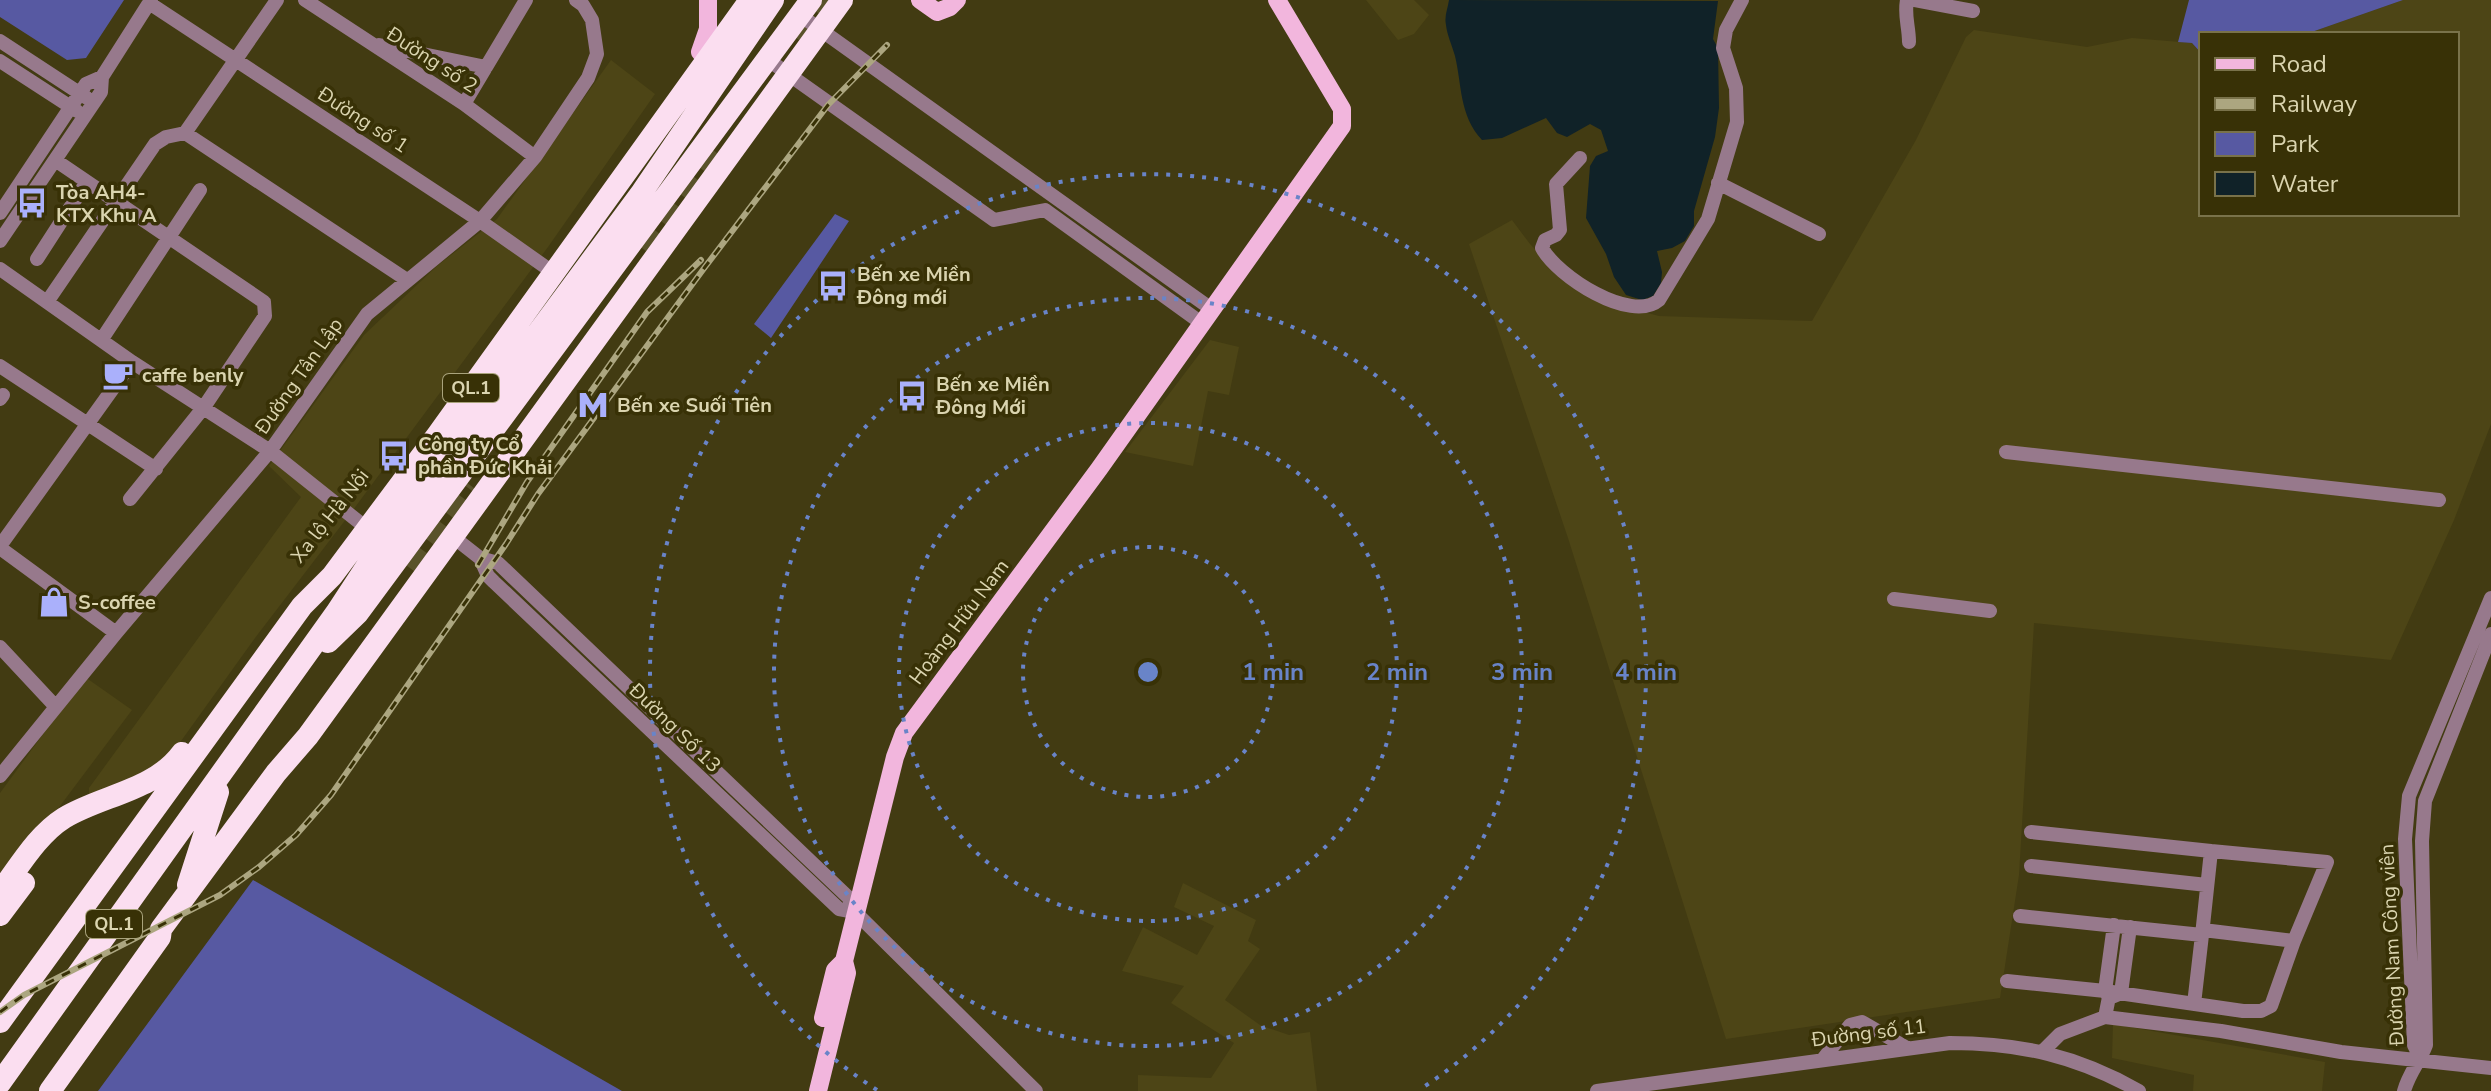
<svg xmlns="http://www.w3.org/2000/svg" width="2491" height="1091" font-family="'Nunito Sans',sans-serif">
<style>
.built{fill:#4d4516}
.green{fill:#5759a2}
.water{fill:#102228}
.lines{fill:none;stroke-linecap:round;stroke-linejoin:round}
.highway-tunnel{stroke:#59522a;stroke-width:22;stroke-dasharray:22 11;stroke-linecap:butt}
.minor{stroke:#97798c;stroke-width:14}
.major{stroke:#f2b6dd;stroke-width:18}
.highway{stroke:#fbdef0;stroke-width:22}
.rail-casing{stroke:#aca680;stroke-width:6}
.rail{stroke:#383106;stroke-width:3;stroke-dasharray:9;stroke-linecap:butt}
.ring{fill:none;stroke:#6984c8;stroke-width:4;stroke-dasharray:4 8}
.labels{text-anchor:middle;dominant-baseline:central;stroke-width:7;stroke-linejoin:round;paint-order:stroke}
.shield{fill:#383106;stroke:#a9a37c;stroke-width:2}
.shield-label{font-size:18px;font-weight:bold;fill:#dad4af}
.street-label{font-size:20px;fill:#dad4af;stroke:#383106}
.poi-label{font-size:20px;font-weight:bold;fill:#dad4af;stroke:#383106;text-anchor:start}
.centre{fill:#6984c8;stroke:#383106;stroke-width:4}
.ring-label{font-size:24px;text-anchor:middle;font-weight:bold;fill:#6984c8;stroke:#383106;stroke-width:7;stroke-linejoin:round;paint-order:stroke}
</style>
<rect width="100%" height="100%" fill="#423b12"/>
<!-- built -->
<path class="built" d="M 1366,0 L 1414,0 L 1429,15 L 1414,34 L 1398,40 Z
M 2403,0 L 2491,0 L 2491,424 L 2454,520 L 2391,660 L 2034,623 L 2019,875 L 2000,998 L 1726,1039 L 1568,538 L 1469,244 L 1512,220 L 1530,244 L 1561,276 L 1640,311 L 1659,316 L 1812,321 L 1916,140 L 1966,37 L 1974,30 L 2087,47 L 2132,38 L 2192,43 L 2201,53 L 2201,214 L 2457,214 L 2457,34 L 2306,34 Z
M 611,60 L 655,94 L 548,247 L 353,510 L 255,638 L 171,755 L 146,777 L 89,801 L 89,788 L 301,497 L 269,466 L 364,335 L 437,266 L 497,219 Z
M 1210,340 L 1239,347 L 1229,395 L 1208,391 L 1193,466 L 1125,452 Z
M 85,677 L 132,710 L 0,886 L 0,793 Z
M 1183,883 L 1256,920 L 1248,941 L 1260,949 L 1225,1000 L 1260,1025 L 1289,1035 L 1310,1032 L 1317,1091 L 1138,1091 L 1138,1075 L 1211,1078 L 1234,1043 L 1171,1003 L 1184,986 L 1122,971 L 1143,927 L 1197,955 L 1214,926 L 1174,907 Z
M 2113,1024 L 2325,1062 L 2322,1091 L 2193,1091 L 2194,1075 L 2112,1058 Z"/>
<!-- green -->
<path class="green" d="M 0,0 L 124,0 L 86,58 L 67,60 L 0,17 Z
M 2189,0 L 2403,0 L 2306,34 L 2201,34 L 2201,53 L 2192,43 L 2178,42 Z
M 835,214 L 849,221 L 771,338 L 754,324 Z
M 253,880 L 622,1091 L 98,1091 Z"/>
<!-- water -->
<path class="water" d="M 1449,0 L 1718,1 L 1713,39 L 1718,48 L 1719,108 L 1715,137 L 1694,211 L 1694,226 L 1685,241 L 1672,248 L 1657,251 L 1662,272 L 1661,283 L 1653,296 L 1642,300 L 1626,295 L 1614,277 L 1606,254 L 1586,218 L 1590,166 L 1596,156 L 1608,151 L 1601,130 L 1590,124 L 1567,137 L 1557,133 L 1546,118 L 1502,138 L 1482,140 C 1459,115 1462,85 1455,56 C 1452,45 1447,35 1446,25 C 1444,16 1448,8 1449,0 Z"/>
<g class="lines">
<!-- highway-tunnel -->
<path class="highway-tunnel" d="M 799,40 L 828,0
M 646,251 L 721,149
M 414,571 L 474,488"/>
<!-- minor -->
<path class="minor" d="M 305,0 L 464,104 L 535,157
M 1907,0 C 1904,16 1909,26 1909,42
M 1915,0 L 1973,11
M 149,3 L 480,221 L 554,273
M 800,15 L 1210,308
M 0,41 L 87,98
M 379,45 L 486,67
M 767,59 L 994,220 L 1045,210 L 1200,322
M 0,61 L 77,111
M 464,104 L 526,0
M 185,133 L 407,280
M 1580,158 L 1556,184 L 1560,230 L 1556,235 L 1545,240 L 1542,248 C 1557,276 1631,324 1659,300 L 1708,219 L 1737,122 L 1736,88 L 1723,48 L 1726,30 L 1742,0
M 55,160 L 264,302 L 265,316 L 204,407 L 130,499
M 1718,183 L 1819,234
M 0,213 L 86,84 L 102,77
M 0,241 L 101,92 L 102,77 L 151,0
M 37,259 L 86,183
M 0,269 L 132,362 L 270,451 L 359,522
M 47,302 L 155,144 L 166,137 L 185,133 L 277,0
M 102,339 L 200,190
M 0,366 L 156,469
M 0,399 L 3,395
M 2006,452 L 2439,500
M 452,536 L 480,558 L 498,563 L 849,898 L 855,912 L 1036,1091
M 0,546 L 132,362
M 0,548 L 116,633
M 480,558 L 488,576 L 494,582 L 839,909 L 855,912
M 1894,599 L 1990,611
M 0,647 L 56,707
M 0,776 L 116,633 L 270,451 L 367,314 L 480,221 L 535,157 L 588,78 L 597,54 L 592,20 L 583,5 L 576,0
M 2031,832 L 2211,851 L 2202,935
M 2031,866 L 2207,885
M 2020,916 L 2202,935 L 2194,1004
M 2203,930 L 2294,941
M 2007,981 L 2105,991 L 2243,1011 L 2261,1011 L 2271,1006 L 2294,941 L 2327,862 L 2211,851
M 2114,996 L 2121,993 L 2130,927
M 2105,1017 L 2109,997 L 2105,991 L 2114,925
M 2043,1051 L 2060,1034 L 2105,1017 L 2221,1031 L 2341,1052 L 2491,1068
M 1823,1059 L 1850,1025 L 1862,1022 L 1907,1048
M 2421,1059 L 2414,1045 L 2405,839 L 2409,796 L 2491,598
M 1597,1091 L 1950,1043 C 2021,1043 2077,1056 2139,1091
M 2404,1091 C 2409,1073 2420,1061 2426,1045 L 2422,841 L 2425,801 L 2491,634"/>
<!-- major -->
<path class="major" d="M 920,0 L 937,12 L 950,7 L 957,0
M 700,52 L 708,29 L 708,0
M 823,1018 L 835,970 L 844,961
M 818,1091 L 847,973 L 844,961 L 895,757 L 904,733 L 1099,469 L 1342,126 L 1342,109 L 1277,0"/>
<!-- highway -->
<path class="highway" d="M 328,642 L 358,613 L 811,0
M 188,885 L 218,792
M 0,892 C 19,867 37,835 64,818 C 102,795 154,791 182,753
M 0,915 L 24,883
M 0,1022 L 302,606 L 332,576 L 438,434 L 750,0
M 0,1083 L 336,613 L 378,549 L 642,192 L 773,0
M 50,1091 L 160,937 L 161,929 L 276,773 L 308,736 L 842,0"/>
<!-- rail casing -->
<g class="rail-casing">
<path id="rail" d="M 478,565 L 527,482 L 647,312 L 701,260
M 0,1012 L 24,995 L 220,895 L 259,867 L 296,835 L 331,795 L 506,544 L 538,494 L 705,267 L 828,105 L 887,45"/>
</g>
<!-- rail -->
<use href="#rail" class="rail"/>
</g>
<!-- distance rings -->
<g class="ring">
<circle cx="1148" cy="672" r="125"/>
<circle cx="1148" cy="672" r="249"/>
<circle cx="1148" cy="672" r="374"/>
<path d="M877 1090A498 498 0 1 1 1419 1090"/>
</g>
<!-- icons -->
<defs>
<g id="bus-bare" transform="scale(2.4)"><path d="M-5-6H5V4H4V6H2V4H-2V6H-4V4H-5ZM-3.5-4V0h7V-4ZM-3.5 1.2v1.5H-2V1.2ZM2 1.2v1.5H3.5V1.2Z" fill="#aab0fb" stroke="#383106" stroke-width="2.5" paint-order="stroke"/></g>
<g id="cafe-bare" transform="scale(2.4)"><path d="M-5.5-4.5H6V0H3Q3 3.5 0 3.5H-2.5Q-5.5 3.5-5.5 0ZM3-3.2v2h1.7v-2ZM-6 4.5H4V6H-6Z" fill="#aab0fb" stroke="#383106" stroke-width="2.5" paint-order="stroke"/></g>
<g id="metro-bare" transform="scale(2.4)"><path d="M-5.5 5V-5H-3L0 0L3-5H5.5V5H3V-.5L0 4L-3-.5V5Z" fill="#aab0fb" stroke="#383106" stroke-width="2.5" paint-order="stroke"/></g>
<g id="shop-bare" transform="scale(2.4)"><path d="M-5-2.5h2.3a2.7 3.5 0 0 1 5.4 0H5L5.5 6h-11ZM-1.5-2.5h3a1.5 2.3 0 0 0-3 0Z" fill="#aab0fb" stroke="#383106" stroke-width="2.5" paint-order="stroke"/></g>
</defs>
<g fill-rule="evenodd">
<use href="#bus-bare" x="32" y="203"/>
<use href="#bus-bare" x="833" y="286"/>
<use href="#cafe-bare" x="118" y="375"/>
<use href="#bus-bare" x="912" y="396"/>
<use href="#metro-bare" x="593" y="405"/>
<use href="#bus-bare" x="394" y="456"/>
<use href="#shop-bare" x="54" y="602"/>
</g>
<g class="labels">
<!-- shield labels -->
<g class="shield">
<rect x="443" y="374" width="56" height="28" rx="6"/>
<rect x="86" y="910" width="56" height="28" rx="6"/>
</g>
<g class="shield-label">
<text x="471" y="388">QL.1</text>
<text x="114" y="924">QL.1</text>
</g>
<!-- street labels -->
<g class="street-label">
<text transform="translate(432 60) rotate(33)">Đường số 2</text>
<text transform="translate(363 120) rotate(33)">Đường số 1</text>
<text transform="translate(299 376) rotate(-55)">Đường Tân Lập</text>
<text transform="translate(330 516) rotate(-52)">Xa lộ Hà Nội</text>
<text transform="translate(959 622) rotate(-53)">Hoàng Hữu Nam</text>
<text transform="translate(675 728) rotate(44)">Đường Số 13</text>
<text transform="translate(2392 945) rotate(-93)">Đường Nam Công viên</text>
<text transform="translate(1869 1033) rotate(-7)">Đường số 11</text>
</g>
<!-- poi labels -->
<g class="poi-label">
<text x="56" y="192">Tòa AH4-<tspan x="56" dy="23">KTX Khu A</tspan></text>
<text x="857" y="274">Bến xe Miền<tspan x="857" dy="23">Đông mới</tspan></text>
<text x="142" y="375">caffe benly</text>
<text x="936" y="384">Bến xe Miền<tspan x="936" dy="23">Đông Mới</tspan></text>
<text x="617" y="405">Bến xe Suối Tiên</text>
<text x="418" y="444">Công ty Cổ<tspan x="418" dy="23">phần Đức Khải</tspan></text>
<text x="78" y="602">S-coffee</text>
</g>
</g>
<circle cx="1148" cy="672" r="12" class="centre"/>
<g class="ring-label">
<text x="1273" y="680">1 min</text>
<text x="1397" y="680">2 min</text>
<text x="1522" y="680">3 min</text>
<text x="1646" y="680">4 min</text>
</g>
<!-- legend -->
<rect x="2199" y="32" width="260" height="184" fill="#383106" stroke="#79724a" stroke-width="2"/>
<rect x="2215" y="58" width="40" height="12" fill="#f2b6dd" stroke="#79724a" stroke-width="2"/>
<text x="2271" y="72" font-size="24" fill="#dad4af">Road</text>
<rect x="2215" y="98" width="40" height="12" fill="#aca680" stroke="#79724a" stroke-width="2"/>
<text x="2271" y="112" font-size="24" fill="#dad4af">Railway</text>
<rect x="2215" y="132" width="40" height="24" fill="#5759a2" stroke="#79724a" stroke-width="2"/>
<text x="2271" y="152" font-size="24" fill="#dad4af">Park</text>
<rect x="2215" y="172" width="40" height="24" fill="#102228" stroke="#79724a" stroke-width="2"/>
<text x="2271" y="192" font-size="24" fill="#dad4af">Water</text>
</svg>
